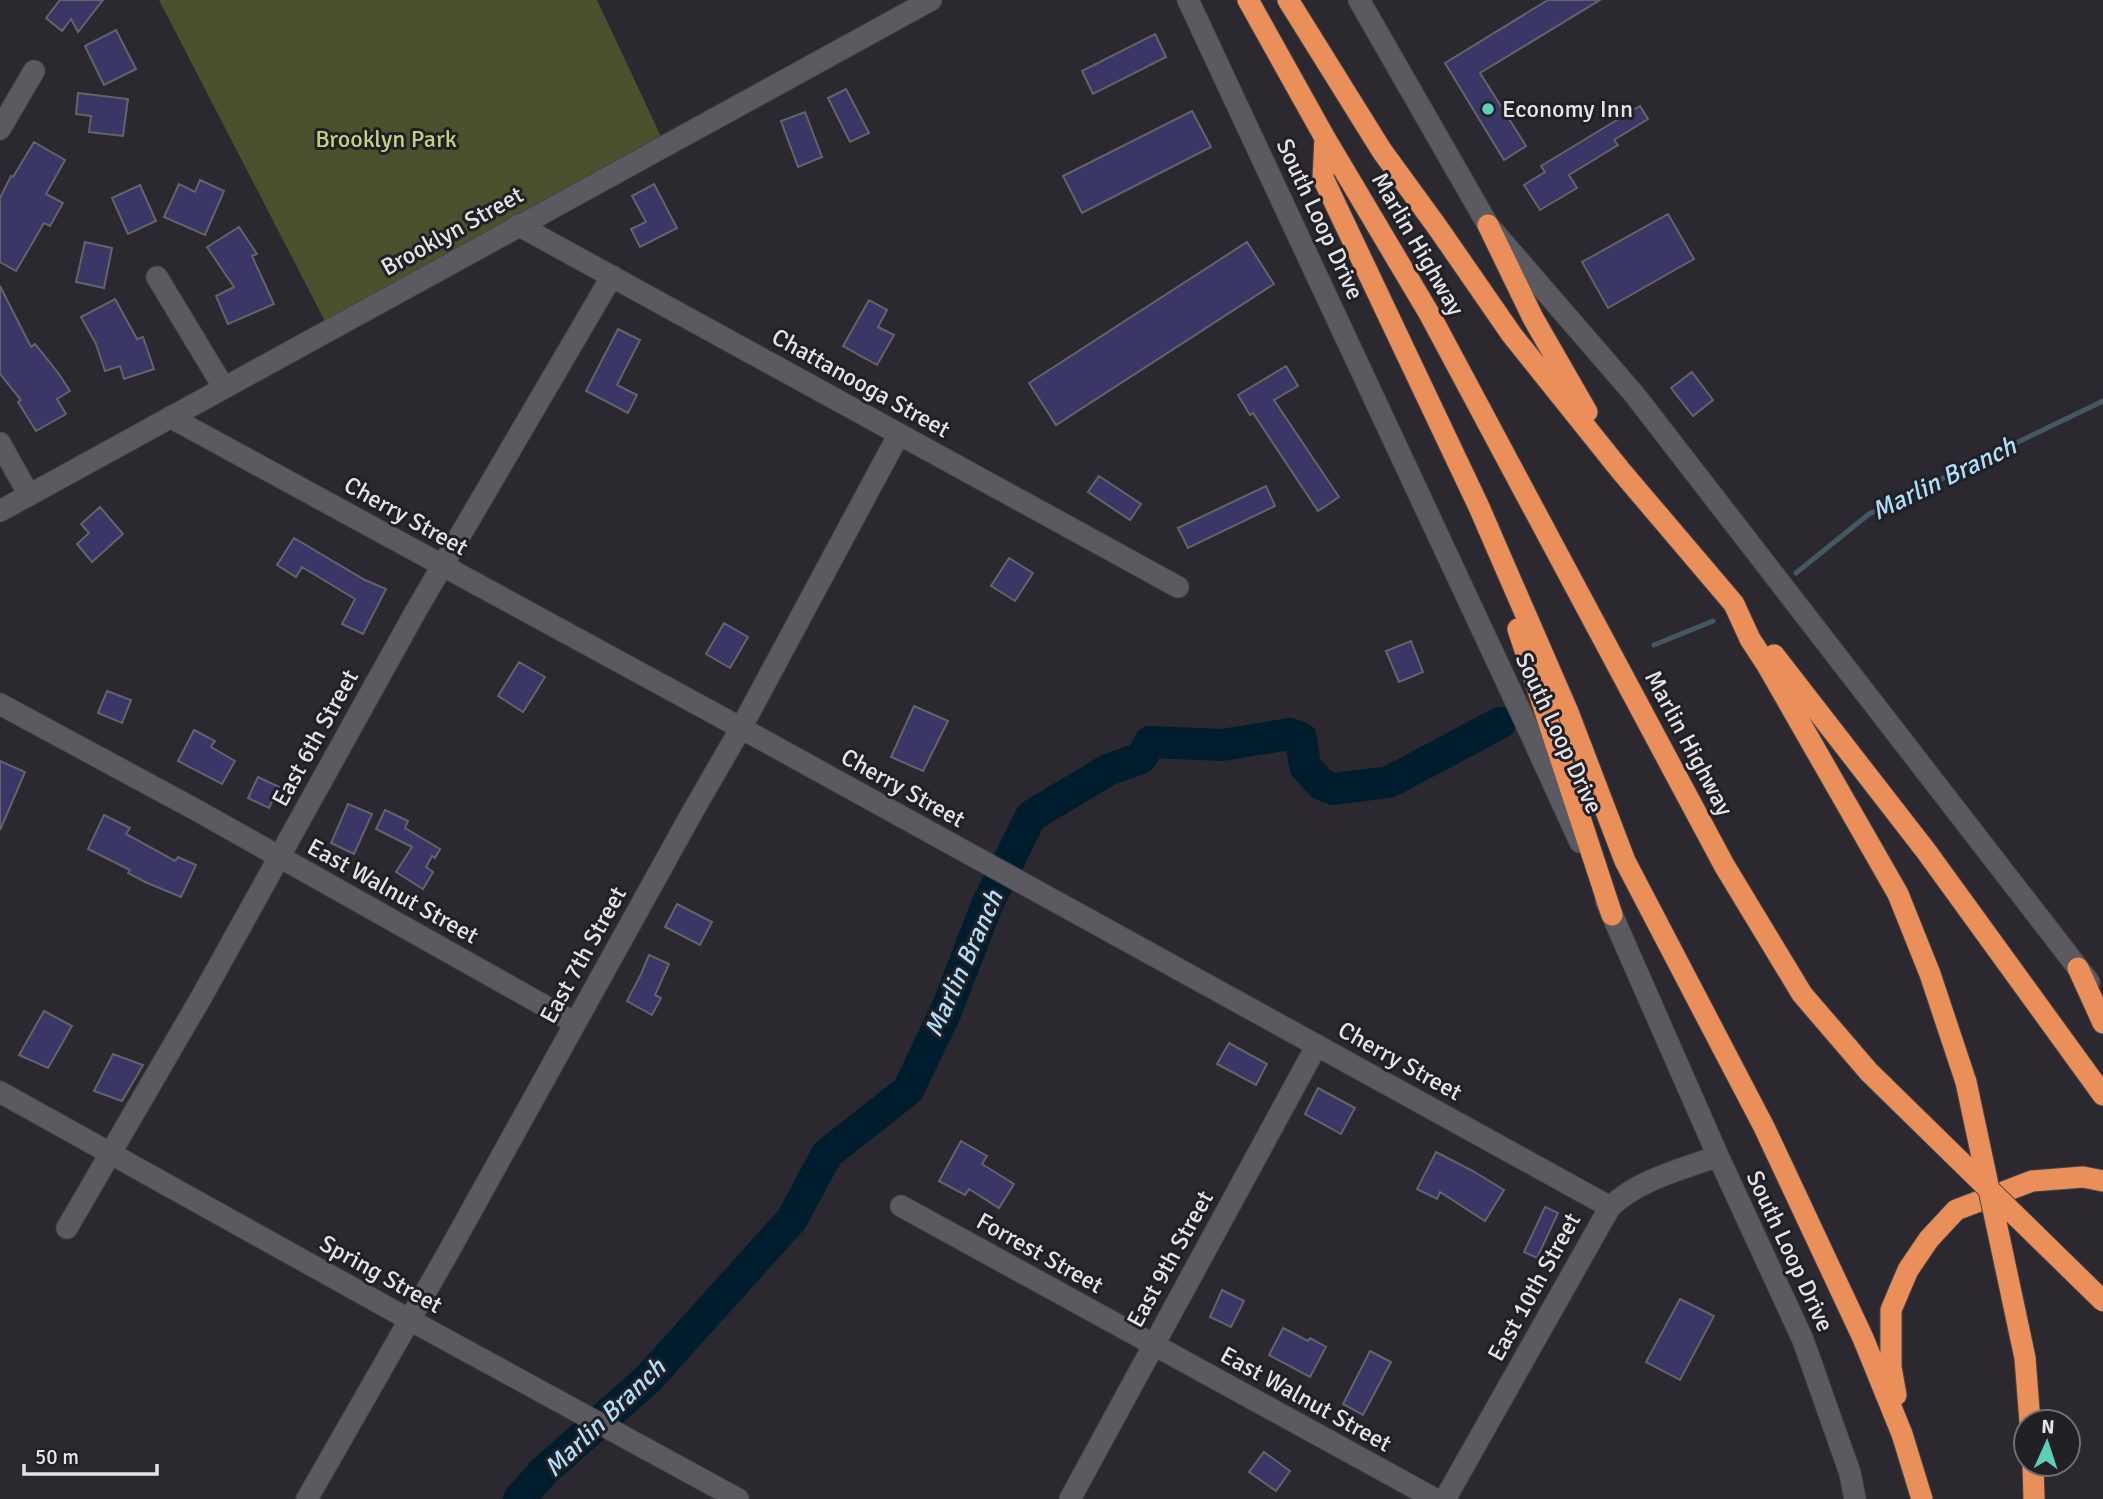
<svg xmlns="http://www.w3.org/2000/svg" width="2103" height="1499" font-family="Signika,sans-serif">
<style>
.green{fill:#4b512d}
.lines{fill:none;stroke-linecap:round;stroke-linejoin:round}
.stream{stroke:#445864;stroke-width:5}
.river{stroke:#001d2d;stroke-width:32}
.building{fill:#3a3766;stroke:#63636a;stroke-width:2}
.minor-casing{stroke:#454449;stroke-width:23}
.highway-casing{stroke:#454449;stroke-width:23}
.minor{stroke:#5c5a61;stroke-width:21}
.highway{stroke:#eb8f5a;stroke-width:21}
.highway-bridge-casing{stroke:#454449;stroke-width:23;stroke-linecap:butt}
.highway-bridge{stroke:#eb8f5a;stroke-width:21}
.poi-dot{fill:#5dceb8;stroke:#212025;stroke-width:2.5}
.labels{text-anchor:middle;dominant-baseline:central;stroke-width:6;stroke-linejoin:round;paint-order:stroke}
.poi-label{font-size:24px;fill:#e4e3e6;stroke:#212025;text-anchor:start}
.park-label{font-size:24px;fill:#c5d27d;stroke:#212025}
.street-label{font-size:24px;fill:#e4e3e6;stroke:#212025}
.water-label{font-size:26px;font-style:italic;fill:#addffd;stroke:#212025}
</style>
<rect width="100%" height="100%" fill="#2b292f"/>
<!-- green -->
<path class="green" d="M 159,0 L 597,0 L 665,145 L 329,329 Z"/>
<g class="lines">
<!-- stream -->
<path class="stream" d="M 1796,573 L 1869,514 L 2103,401
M 1654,645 L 1713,621"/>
<!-- river -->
<path class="river" d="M 519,1499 L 544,1471 L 648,1379 L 792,1219 L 827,1154 L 908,1090 L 946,1011 L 987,905 L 1031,816 L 1108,770 L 1141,758 L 1150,742 L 1222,745 L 1290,734 L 1301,738 L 1305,766 L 1321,784 L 1334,789 L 1389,782 L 1500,723"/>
</g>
<!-- building -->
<path class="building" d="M 60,0 L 103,0 L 78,32 L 71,19 L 62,31 L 46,18 Z
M 1548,0 L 1600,0 L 1480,73 L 1526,146 L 1504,160 L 1445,63 Z
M 116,30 L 136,69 L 104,85 L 85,46 Z
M 1155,34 L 1166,57 L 1093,94 L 1082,71 Z
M 846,89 L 869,133 L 850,142 L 828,98 Z
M 78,93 L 128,99 L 123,136 L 89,132 L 91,116 L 76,114 Z
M 1640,106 L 1648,119 L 1614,140 L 1618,145 L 1569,175 L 1577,188 L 1540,210 L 1524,185 L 1545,172 L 1541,166 Z
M 1192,111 L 1211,147 L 1082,213 L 1063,176 Z
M 805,112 L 822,157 L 798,167 L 781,121 Z
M 34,142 L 65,160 L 46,194 L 63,203 L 50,226 L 44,223 L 16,271 L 0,262 L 0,198 L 11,176 L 13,177 Z
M 200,180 L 224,191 L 205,235 L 164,217 L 179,184 L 195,192 Z
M 654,184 L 677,228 L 640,247 L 631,229 L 646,222 L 632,196 Z
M 140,185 L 156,221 L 128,234 L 112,198 Z
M 1668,214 L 1694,259 L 1608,308 L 1582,262 Z
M 239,227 L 257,254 L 252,256 L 274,304 L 228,324 L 216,296 L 234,287 L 207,247 Z
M 85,242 L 112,248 L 104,288 L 76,282 Z
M 1247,242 L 1274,284 L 1056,425 L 1029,383 Z
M 0,286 L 31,347 L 35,344 L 59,374 L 70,391 L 57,399 L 66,414 L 36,431 L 18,402 L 21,400 L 0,374 Z
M 115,299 L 137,339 L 143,337 L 154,369 L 124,379 L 120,366 L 105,371 L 96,344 L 81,317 Z
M 869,300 L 887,310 L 878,327 L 894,335 L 877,365 L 843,346 Z
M 618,329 L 640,340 L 617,385 L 637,395 L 628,413 L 586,391 Z
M 1286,366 L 1298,386 L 1274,400 L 1339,497 L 1318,511 L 1253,413 L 1250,415 L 1238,395 Z
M 1692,372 L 1713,400 L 1693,416 L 1671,388 Z
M 1099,476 L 1141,504 L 1130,520 L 1088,492 Z
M 1266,486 L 1275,506 L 1188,548 L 1178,528 Z
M 100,507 L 123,534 L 92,562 L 77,544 L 89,533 L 81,524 Z
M 294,538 L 365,580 L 386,589 L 363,634 L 342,624 L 355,599 L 302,567 L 296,577 L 277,565 Z
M 1009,558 L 1033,573 L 1015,601 L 991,586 Z
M 724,623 L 748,637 L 730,668 L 706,654 Z
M 1411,641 L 1423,672 L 1399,682 L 1386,651 Z
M 519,662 L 545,677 L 523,712 L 498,696 Z
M 107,691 L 131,700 L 122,723 L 98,713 Z
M 914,706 L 948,721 L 923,771 L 891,757 Z
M 194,730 L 215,741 L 211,747 L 235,761 L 222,784 L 178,761 Z
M 0,761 L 25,772 L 0,830 Z
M 258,777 L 279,787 L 269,808 L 248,798 Z
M 348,804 L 372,814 L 354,854 L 331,843 Z
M 385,810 L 408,821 L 405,828 L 440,849 L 435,858 L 432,856 L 426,867 L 433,872 L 423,889 L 396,872 L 412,847 L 376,829 Z
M 104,815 L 130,828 L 126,834 L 175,861 L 178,857 L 196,865 L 181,897 L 145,882 L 128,873 L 130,870 L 88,849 Z
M 677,904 L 712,922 L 700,945 L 665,927 Z
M 649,955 L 669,964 L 655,995 L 661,998 L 652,1015 L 627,1001 L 641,974 Z
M 44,1011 L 72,1026 L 48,1068 L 19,1055 Z
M 1229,1043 L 1267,1064 L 1256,1085 L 1217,1064 Z
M 113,1054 L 143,1065 L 122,1101 L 94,1091 Z
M 1318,1088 L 1355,1108 L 1341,1134 L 1305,1114 Z
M 961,1141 L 987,1156 L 982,1164 L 1014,1184 L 999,1208 L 969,1189 L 965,1195 L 939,1181 Z
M 1436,1152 L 1473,1171 L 1504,1190 L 1485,1221 L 1440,1192 L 1437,1199 L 1417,1189 Z
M 1545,1207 L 1558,1213 L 1537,1258 L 1524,1252 Z
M 1222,1290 L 1244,1301 L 1231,1327 L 1210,1317 Z
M 1680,1299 L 1714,1316 L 1680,1380 L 1646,1362 Z
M 1283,1328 L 1308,1341 L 1310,1338 L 1326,1347 L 1310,1377 L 1269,1355 Z
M 1370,1351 L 1391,1362 L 1363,1415 L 1343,1404 Z
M 1264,1452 L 1290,1471 L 1276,1491 L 1249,1472 Z"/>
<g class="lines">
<!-- minor casing -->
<g class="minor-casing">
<path id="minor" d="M 1188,0 L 1522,715 L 1580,842
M 1359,0 L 1488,225 L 1634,394 L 2089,982
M 0,129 L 34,71
M 518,225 C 739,344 957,468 1178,587
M 157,277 L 224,388
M 170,417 L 741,728 L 1610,1207
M 0,443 L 29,495
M 0,511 L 931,0
M 0,704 L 198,811 L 575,1023
M 1606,901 L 1718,1156 L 1803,1340 L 1850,1473 L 1855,1499
M 0,1092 L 410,1320 L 738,1499
M 901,1206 L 1435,1499
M 67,1228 L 202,996 L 417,609 L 612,276
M 307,1499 L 449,1251 L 693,811 L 741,728 L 899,434
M 1070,1499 L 1317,1045
M 1445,1499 L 1610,1207 C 1640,1179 1680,1170 1718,1156"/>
</g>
<!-- highway casing -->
<g class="highway-casing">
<path id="highway" d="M 1248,0 L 1325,138 L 1430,315 L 1724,865 L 1802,994 L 1869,1072
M 1288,0 L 1382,151 L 1438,228 L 1512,335 L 1621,471 L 1734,604 L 1750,639 L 1767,665 L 1898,894 L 1930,974 L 1966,1082
M 1325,138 L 1323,178 L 1479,507 L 1568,712 L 1625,861 L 1764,1127 L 1863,1338 L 1902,1434 L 1922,1499
M 1488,225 L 1533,318 L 1587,412
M 1518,629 L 1612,915
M 1774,655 L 1926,851 L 2103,1095
M 2078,968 L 2103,1023
M 2025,1358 L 2030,1422
M 1896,1395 L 1891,1367 L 1891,1310 L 1908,1270 L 1929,1239 L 1956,1210 L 2032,1181 L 2083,1177 L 2103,1181
M 2033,1464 L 2034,1499"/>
</g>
<!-- minor -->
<use href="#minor" class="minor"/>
<!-- highway -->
<use href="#highway" class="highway"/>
<!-- highway-bridge casing -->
<g class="highway-bridge-casing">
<path id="highway-bridge" d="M 1869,1072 L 2103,1301
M 1966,1082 L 2025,1358"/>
</g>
<!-- highway-bridge -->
<use href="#highway-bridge" class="highway-bridge"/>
</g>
<!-- markers -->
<circle class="poi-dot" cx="1488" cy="109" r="7"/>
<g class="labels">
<!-- poi labels -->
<g class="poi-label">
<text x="1502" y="109">Economy Inn</text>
</g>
<!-- park labels -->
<g class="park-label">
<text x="386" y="139">Brooklyn Park</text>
</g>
<!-- street labels -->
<g class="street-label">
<text transform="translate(1320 219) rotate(65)">South Loop Drive</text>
<text transform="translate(452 231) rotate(-29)">Brooklyn Street</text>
<text transform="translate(1418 244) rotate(60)">Marlin Highway</text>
<text transform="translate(861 383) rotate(29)">Chattanooga Street</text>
<text transform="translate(406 516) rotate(29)">Cherry Street</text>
<text transform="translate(1559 733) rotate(65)">South Loop Drive</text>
<text transform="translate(315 738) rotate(-61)">East 6th Street</text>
<text transform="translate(1689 743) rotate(62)">Marlin Highway</text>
<text transform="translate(903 788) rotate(29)">Cherry Street</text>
<text transform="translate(393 891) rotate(29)">East Walnut Street</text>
<text transform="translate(583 955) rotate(-61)">East 7th Street</text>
<text transform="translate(1400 1061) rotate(29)">Cherry Street</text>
<text transform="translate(1790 1251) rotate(65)">South Loop Drive</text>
<text transform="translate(1040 1253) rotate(29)">Forrest Street</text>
<text transform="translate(1170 1259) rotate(-61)">East 9th Street</text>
<text transform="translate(381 1274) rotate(29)">Spring Street</text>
<text transform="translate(1534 1287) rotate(-61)">East 10th Street</text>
<text transform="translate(1306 1399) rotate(29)">East Walnut Street</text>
</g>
<!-- water labels -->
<g class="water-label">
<text transform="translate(1944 479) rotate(-26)">Marlin Branch</text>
<text transform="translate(964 964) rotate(-66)">Marlin Branch</text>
<text transform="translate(605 1418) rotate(-44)">Marlin Branch</text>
</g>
</g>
<!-- north arrow -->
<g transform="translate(2047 1443) rotate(3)"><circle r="33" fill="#212025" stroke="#6f6e72" stroke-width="2"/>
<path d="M0-5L12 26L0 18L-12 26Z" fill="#5dceb8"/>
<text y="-10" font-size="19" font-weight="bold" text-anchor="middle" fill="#e4e3e6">N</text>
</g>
<!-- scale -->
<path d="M24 1464v10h133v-10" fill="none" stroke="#e4e3e6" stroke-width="3.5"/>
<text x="35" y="1464" font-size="21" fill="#e4e3e6" stroke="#212025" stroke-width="5" paint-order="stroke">50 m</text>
</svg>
